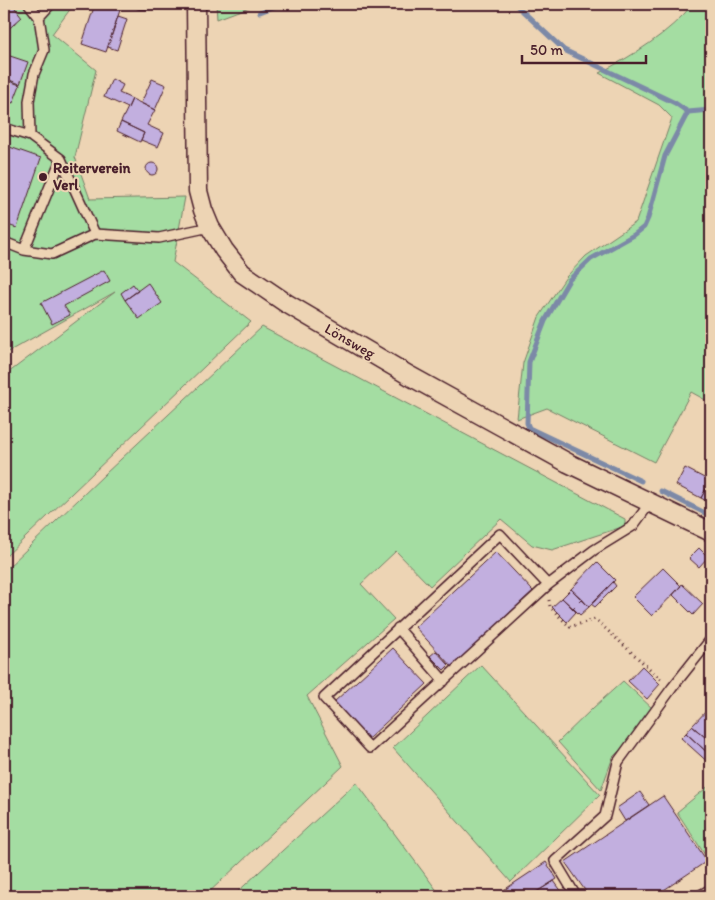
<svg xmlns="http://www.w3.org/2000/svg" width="715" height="900" font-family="Itim,sans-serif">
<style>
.green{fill:#a4dda2;stroke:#777e66}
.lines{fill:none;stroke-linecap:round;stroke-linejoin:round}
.stream{stroke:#7b89a7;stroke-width:5}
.building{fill:#c2afdf;stroke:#4a1f2b}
.lane-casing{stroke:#4a1f2b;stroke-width:12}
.street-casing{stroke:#4a1f2b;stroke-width:21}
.path{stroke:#4a1f2b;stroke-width:3;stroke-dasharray:1 4;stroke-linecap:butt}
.lane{stroke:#edd4b4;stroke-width:9}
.street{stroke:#edd4b4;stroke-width:18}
.poi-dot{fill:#4a1f2b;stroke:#edd4b4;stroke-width:2}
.labels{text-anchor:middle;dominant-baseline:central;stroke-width:4;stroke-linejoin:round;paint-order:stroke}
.poi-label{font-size:15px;font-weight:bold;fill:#4a1f2b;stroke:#edd4b4;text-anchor:start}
.street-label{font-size:15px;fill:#4a1f2b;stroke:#edd4b4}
</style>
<rect width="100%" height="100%" fill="#edd4b4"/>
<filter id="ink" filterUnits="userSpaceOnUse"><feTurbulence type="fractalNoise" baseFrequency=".02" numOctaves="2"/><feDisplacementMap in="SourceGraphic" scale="10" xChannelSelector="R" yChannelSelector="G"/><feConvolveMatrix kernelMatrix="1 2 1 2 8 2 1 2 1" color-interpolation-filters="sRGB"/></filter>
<g filter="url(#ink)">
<!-- green -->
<path class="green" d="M 4,4 L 74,4 L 52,34 L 96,70 L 75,157 L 90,199 L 185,197 L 173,262 L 251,322 L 4,558 L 4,376 L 115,292 L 4,354 Z
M 216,4 L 257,4 L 217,19 Z
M 693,4 L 711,4 L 711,403 L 691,392 L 654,462 L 547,408 L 517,419 L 523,363 L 539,317 L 566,277 L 586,256 L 636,222 L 672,118 L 659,105 L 599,73 C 633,56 669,33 693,4 Z
M 262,327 L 625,519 L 625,526 L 552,550 L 532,545 L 501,519 L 430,586 L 396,551 L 361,584 L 394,619 L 307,696 L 343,766 L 205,896 L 4,896 L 4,571 L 105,474 Z
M 481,665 L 600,795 L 511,882 L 393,748 Z
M 623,681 L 653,709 L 629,741 L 613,757 L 601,790 L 558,742 L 593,708 Z
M 356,782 L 441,896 L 233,896 L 356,783 Z
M 711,784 L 711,864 L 677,812 Z"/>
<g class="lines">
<!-- stream -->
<path class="stream" d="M 515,4 L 564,50 L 675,103 L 688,112 L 711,110
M 260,12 L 281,4
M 641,481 L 529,428 L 527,423 L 529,362 L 545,321 L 569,280 L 591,259 L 634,235 L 644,227 L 648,218 L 665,156 L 688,112
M 661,491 L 711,516"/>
</g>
<!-- building -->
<path class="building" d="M 4,4 L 12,4 L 22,17 L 4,33 Z
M 95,4 L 120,10 L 106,52 L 82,44 Z
M 118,16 L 127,19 L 117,50 L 108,47 Z
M 4,54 L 28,62 L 20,84 L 4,78 Z
M 4,79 L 20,85 L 13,103 L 4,100 Z
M 112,79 L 123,85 L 119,93 L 132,99 L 128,108 L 104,97 Z
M 152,79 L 166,85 L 155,110 L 141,103 Z
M 132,99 L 155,110 L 147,125 L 164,133 L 158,147 L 141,140 L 144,133 L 121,122 Z
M 121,122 L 144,133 L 140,142 L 117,131 Z
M 4,145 L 41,158 L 17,228 L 4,224 Z
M146 169a6 6 0 1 1 12 0a6 6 0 1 1-12 0Z
M 104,270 L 110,281 L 64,306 L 70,315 L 52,324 L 41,303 Z
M 148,283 L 162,303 L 139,319 L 125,300 Z
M 133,284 L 138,291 L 125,300 L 121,293 Z
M 685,468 L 710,481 L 701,498 L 676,485 Z
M 706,489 L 711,492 L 710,503 L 701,498 Z
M 699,548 L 708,557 L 699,567 L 689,558 Z
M 496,552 L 533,591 L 452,667 L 415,627 Z
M 597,562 L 615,580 L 589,607 L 571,589 Z
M 663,568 L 681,586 L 652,616 L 633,597 Z
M 613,582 L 616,586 L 595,607 L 591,604 Z
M 682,584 L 703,604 L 693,615 L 673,595 Z
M 571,589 L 582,599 L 573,608 L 562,598 Z
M 562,598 L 576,612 L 567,622 L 552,607 Z
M 582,599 L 589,607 L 580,615 L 573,608 Z
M 393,648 L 427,684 L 368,739 L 334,702 Z
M 436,651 L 449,665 L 444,670 L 430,656 Z
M 642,666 L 660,684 L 647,699 L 628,681 Z
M 711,706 L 711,742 L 692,726 Z
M 692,726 L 711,742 L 711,756 L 686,733 Z
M 686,733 L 711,756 L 711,765 L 681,738 Z
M 640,792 L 649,805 L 625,821 L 617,808 Z
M 663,796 L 707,861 L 655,896 L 589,896 L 565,862 Z
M 546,862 L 557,879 L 530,896 L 504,896 L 501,892 Z
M 554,881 L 565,896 L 530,896 Z"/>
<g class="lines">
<!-- lane casing -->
<g class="lane-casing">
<path id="lane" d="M 29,4 L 39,17 L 44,50 L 34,74 L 29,101 L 30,136
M 140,4 L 146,4
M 39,17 L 51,4
M 4,128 L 30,136 L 61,159 L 95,234 L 159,238 L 210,227
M 4,242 L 24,250 L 52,254 L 95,234
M 24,250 L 61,159
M 548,585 L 500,534 L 324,698 L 370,748 L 548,585 L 594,550 L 633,526 L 650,503
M 398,628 L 444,681
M 576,896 L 555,861 L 605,816 L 618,762 L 672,688 L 711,639
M 699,896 L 711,889"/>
</g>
<!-- street casing -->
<g class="street-casing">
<path id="street" d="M 196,4 L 198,191 L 203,210 L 210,227 L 224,250 L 242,273 L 286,303 L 410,376 L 568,463 L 711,532"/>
</g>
<!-- path -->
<path class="path" d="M 549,600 L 550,607 L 570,627 L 595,619 L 663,681"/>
<!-- lane -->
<use href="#lane" class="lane"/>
<!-- street -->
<use href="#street" class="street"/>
</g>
</g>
<!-- markers -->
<circle class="poi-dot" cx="43" cy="177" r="5"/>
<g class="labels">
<!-- poi labels -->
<g class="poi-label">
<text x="53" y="168">Reiterverein<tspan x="53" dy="17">Verl</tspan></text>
</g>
<!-- street labels -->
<g class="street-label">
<text transform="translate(350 341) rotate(30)">Lönsweg</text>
</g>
</g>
<!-- margin -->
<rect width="715" height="900" fill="none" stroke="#edd4b4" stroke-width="20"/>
<rect x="10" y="10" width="695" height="880" fill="none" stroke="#4a1f2b" stroke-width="2" filter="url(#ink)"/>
<!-- scale -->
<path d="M522 55v8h124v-8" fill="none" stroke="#4a1f2b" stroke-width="2.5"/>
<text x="530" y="55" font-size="15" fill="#4a1f2b" stroke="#edd4b4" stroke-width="4" paint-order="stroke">50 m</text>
</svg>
